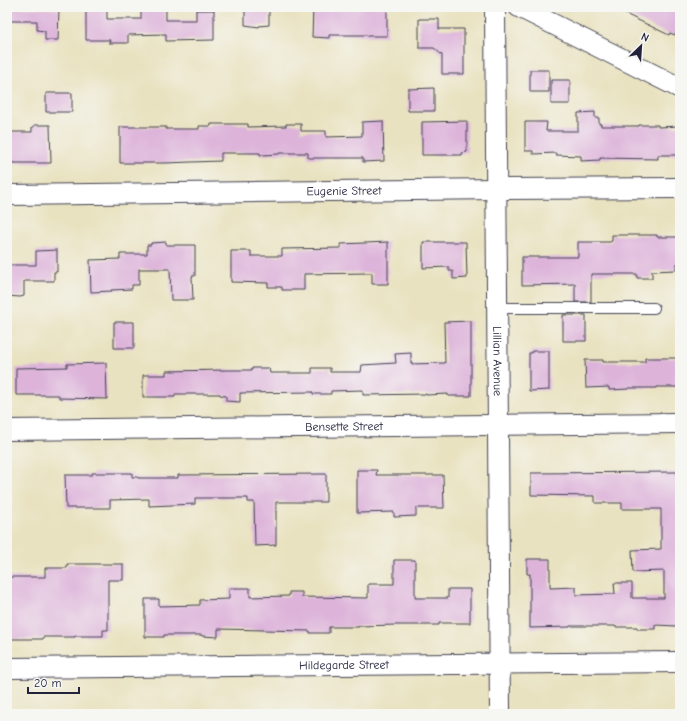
<svg xmlns="http://www.w3.org/2000/svg" width="687" height="721" font-family="'Comic Neue',sans-serif">
<style>
.building{fill:#ddb3da}
.lines{fill:none;stroke-linecap:round;stroke-linejoin:round}
.service-casing{stroke:#403f4f;stroke-width:12}
.minor-casing{stroke:#403f4f;stroke-width:22}
.service{stroke:#fff;stroke-width:10}
.minor{stroke:#fff;stroke-width:20}
.labels{text-anchor:middle;dominant-baseline:central;stroke-width:3;stroke-linejoin:round;paint-order:stroke}
.street-label{font-size:12px;fill:#22223b;stroke:#f6f6f2}
</style>
<rect width="100%" height="100%" fill="#f6f6f2"/>
<filter id="ink" filterUnits="userSpaceOnUse"><feTurbulence type="fractalNoise" baseFrequency=".025" numOctaves="2"/><feDisplacementMap in="SourceGraphic" scale="8" xChannelSelector="R" yChannelSelector="G"/><feConvolveMatrix kernelMatrix="1 2 1 2 8 2 1 2 1" color-interpolation-filters="sRGB"/></filter>
<filter id="wash" filterUnits="userSpaceOnUse"><feTurbulence type="fractalNoise" baseFrequency=".012" numOctaves="4" result="noise"/><feDisplacementMap in="SourceGraphic" scale="16" xChannelSelector="R" yChannelSelector="G"/><feGaussianBlur stdDeviation="0.9" result="paint"/><feColorMatrix in="noise" values="0 0 0 0 0 0 0 0 0 0 0 0 0 0 0 0 0 1.4 0 .05"/><feComposite in="paint" operator="in"/></filter>
<g filter="url(#wash)">
<rect width="100%" height="100%" fill="#e9e2c0"/>
<g id="blocks">
<!-- building -->
<path class="building" d="M 7,7 L 59,9 L 58,40 L 45,40 L 45,31 L 37,30 L 37,21 L 7,21 Z
M 86,7 L 107,7 L 107,19 L 141,19 L 141,8 L 144,8 L 144,7 L 166,8 L 166,20 L 196,20 L 196,10 L 214,10 L 214,40 L 166,41 L 166,34 L 128,35 L 128,43 L 109,43 L 110,40 L 86,40 Z
M 245,7 L 269,7 L 269,25 L 259,26 L 259,27 L 245,25 Z
M 313,7 L 387,7 L 387,36 L 367,36 L 367,35 L 329,35 L 329,38 L 312,37 Z
M 611,7 L 675,7 L 680,9 L 680,25 L 675,35 L 670,33 L 669,35 Z
M 419,19 L 439,19 L 439,29 L 464,29 L 464,74 L 442,74 L 442,55 L 434,48 L 419,48 Z
M 530,70 L 549,70 L 549,92 L 530,92 Z
M 551,80 L 570,80 L 570,104 L 551,104 Z
M 434,88 L 434,111 L 408,111 L 408,89 Z
M 46,93 L 72,93 L 72,112 L 46,112 Z
M 595,112 L 595,118 L 599,118 L 599,124 L 601,124 L 601,126 L 639,126 L 639,125 L 658,125 L 658,127 L 680,126 L 680,155 L 658,155 L 658,159 L 600,158 L 600,160 L 581,161 L 581,156 L 556,155 L 556,153 L 533,154 L 533,151 L 525,151 L 525,122 L 547,122 L 546,131 L 578,131 L 578,113 Z
M 383,121 L 384,161 L 363,162 L 363,158 L 308,158 L 308,153 L 279,153 L 279,154 L 263,155 L 260,155 L 260,153 L 221,153 L 221,161 L 191,162 L 166,163 L 120,163 L 120,127 L 166,127 L 166,129 L 199,129 L 199,126 L 211,126 L 211,124 L 248,124 L 248,127 L 286,126 L 286,124 L 301,124 L 301,131 L 326,131 L 326,137 L 362,136 L 362,122 Z
M 467,121 L 467,152 L 462,153 L 462,155 L 422,155 L 422,122 Z
M 34,125 L 50,125 L 51,163 L 13,163 L 13,162 L 7,162 L 7,137 L 10,137 L 10,132 L 32,132 L 32,127 L 34,127 Z
M 612,235 L 657,235 L 657,237 L 680,237 L 680,264 L 676,264 L 676,270 L 652,271 L 652,278 L 637,278 L 637,274 L 591,274 L 591,302 L 575,302 L 575,284 L 522,285 L 522,257 L 578,257 L 578,242 L 610,242 L 612,241 Z
M 166,242 L 166,245 L 195,245 L 195,276 L 192,276 L 193,300 L 171,300 L 170,269 L 139,269 L 139,285 L 132,285 L 132,289 L 111,290 L 112,291 L 91,292 L 90,260 L 120,259 L 120,254 L 147,254 L 147,245 L 151,245 L 151,243 Z
M 388,242 L 388,284 L 372,284 L 372,273 L 368,273 L 304,274 L 304,290 L 282,290 L 282,287 L 268,287 L 268,283 L 231,282 L 231,251 L 251,251 L 251,256 L 282,256 L 282,249 L 341,248 L 341,244 Z
M 423,242 L 466,242 L 467,278 L 453,279 L 453,271 L 449,271 L 449,267 L 423,268 Z
M 57,250 L 57,272 L 54,272 L 54,281 L 24,281 L 24,296 L 20,297 L 7,296 L 7,265 L 36,265 L 36,251 Z
M 563,315 L 586,315 L 586,341 L 563,341 Z
M 471,321 L 471,396 L 448,396 L 448,394 L 426,395 L 426,394 L 363,395 L 363,390 L 331,391 L 331,394 L 313,394 L 313,392 L 240,393 L 240,402 L 226,401 L 226,396 L 220,395 L 220,394 L 175,394 L 175,397 L 143,397 L 143,375 L 166,375 L 166,371 L 226,370 L 252,370 L 252,368 L 269,368 L 270,373 L 312,373 L 312,368 L 330,368 L 330,372 L 361,372 L 362,365 L 396,363 L 395,354 L 411,353 L 411,364 L 445,363 L 444,322 Z
M 114,322 L 134,322 L 134,348 L 114,348 Z
M 532,351 L 549,351 L 549,390 L 529,391 L 529,353 L 532,353 Z
M 645,358 L 680,358 L 680,384 L 678,384 L 678,387 L 656,387 L 656,388 L 628,388 L 628,389 L 609,390 L 609,387 L 586,388 L 585,360 L 603,360 L 603,362 L 645,362 Z
M 106,363 L 107,399 L 59,398 L 59,395 L 16,395 L 16,368 L 67,367 L 67,364 Z
M 357,470 L 377,470 L 376,475 L 443,475 L 444,508 L 416,508 L 416,516 L 394,517 L 394,512 L 357,513 Z
M 677,472 L 678,520 L 680,520 L 680,620 L 677,620 L 677,626 L 655,625 L 655,629 L 637,629 L 637,627 L 615,627 L 615,626 L 570,626 L 570,627 L 530,628 L 530,574 L 527,574 L 527,559 L 550,559 L 550,588 L 576,587 L 576,595 L 615,594 L 614,583 L 632,583 L 632,598 L 664,598 L 664,571 L 633,572 L 632,550 L 661,549 L 661,509 L 622,509 L 622,503 L 595,503 L 595,496 L 531,495 L 531,473 Z
M 92,473 L 132,473 L 132,477 L 138,477 L 138,478 L 178,478 L 178,475 L 326,474 L 326,502 L 276,502 L 276,545 L 255,546 L 254,502 L 248,502 L 248,498 L 195,498 L 195,504 L 149,506 L 149,499 L 110,500 L 110,508 L 66,508 L 65,475 L 92,475 Z
M 394,560 L 415,560 L 415,598 L 448,598 L 448,589 L 470,589 L 470,623 L 439,623 L 439,625 L 396,625 L 359,626 L 359,627 L 329,627 L 329,633 L 310,633 L 310,631 L 218,629 L 218,637 L 202,636 L 202,635 L 164,635 L 164,637 L 145,637 L 145,599 L 159,599 L 159,606 L 200,605 L 200,600 L 229,599 L 229,588 L 250,588 L 250,597 L 289,596 L 289,592 L 302,592 L 302,597 L 368,598 L 368,584 L 394,584 Z
M 67,564 L 123,564 L 123,580 L 108,580 L 108,630 L 103,630 L 103,636 L 75,636 L 75,637 L 43,637 L 43,639 L 7,639 L 7,577 L 45,577 L 45,568 L 67,568 Z"/>
</g>
</g>
<g filter="url(#ink)">
<use href="#blocks" fill-opacity="0" stroke="#403f4f" stroke-width="1"/>
<g class="lines">
<!-- service casing -->
<g class="service-casing">
<path id="service" d="M 497,308 L 654,308"/>
</g>
<!-- minor casing -->
<g class="minor-casing">
<g id="minor">
<path id="s1" d="M 495,7 L 500,714"/>
<path d="M 519,7 L 680,88"/>
<path id="s2" d="M 7,195 L 497,189 L 680,188"/>
<path id="s3" d="M 7,430 L 680,423"/>
<path id="s4" d="M 7,668 L 680,662"/>
</g>
</g>
<!-- service -->
<use href="#service" class="service"/>
<!-- minor -->
<use href="#minor" class="minor"/>
</g>
</g>
<g class="labels">
<!-- street labels -->
<g class="street-label">
<text stroke="none"><textPath href="#s2" startOffset="337">Eugenie Street</textPath></text>
<text stroke="none"><textPath href="#s1" startOffset="354">Lillian Avenue</textPath></text>
<text stroke="none"><textPath href="#s3" startOffset="337">Bensette Street</textPath></text>
<text stroke="none"><textPath href="#s4" startOffset="337">Hildegarde Street</textPath></text>
</g>
</g>
<!-- margin -->
<rect width="687" height="721" fill="none" stroke="#f6f6f2" stroke-width="24"/>
<!-- north arrow -->
<g transform="translate(641 46) rotate(25)" stroke="#f6f6f2" stroke-width="3" paint-order="stroke">
<path d="M0-3L7 15L0 10L-7 15Z" fill="#22223b"/>
<text y="-6" font-size="11" font-weight="bold" text-anchor="middle" fill="#22223b">N</text>
</g>
<!-- scale -->
<path d="M28 687v6h51v-6" fill="none" stroke="#22223b" stroke-width="2"/>
<text x="34" y="687" font-size="12" fill="#22223b" stroke="#f6f6f2" stroke-width="3" paint-order="stroke">20 m</text>
</svg>
